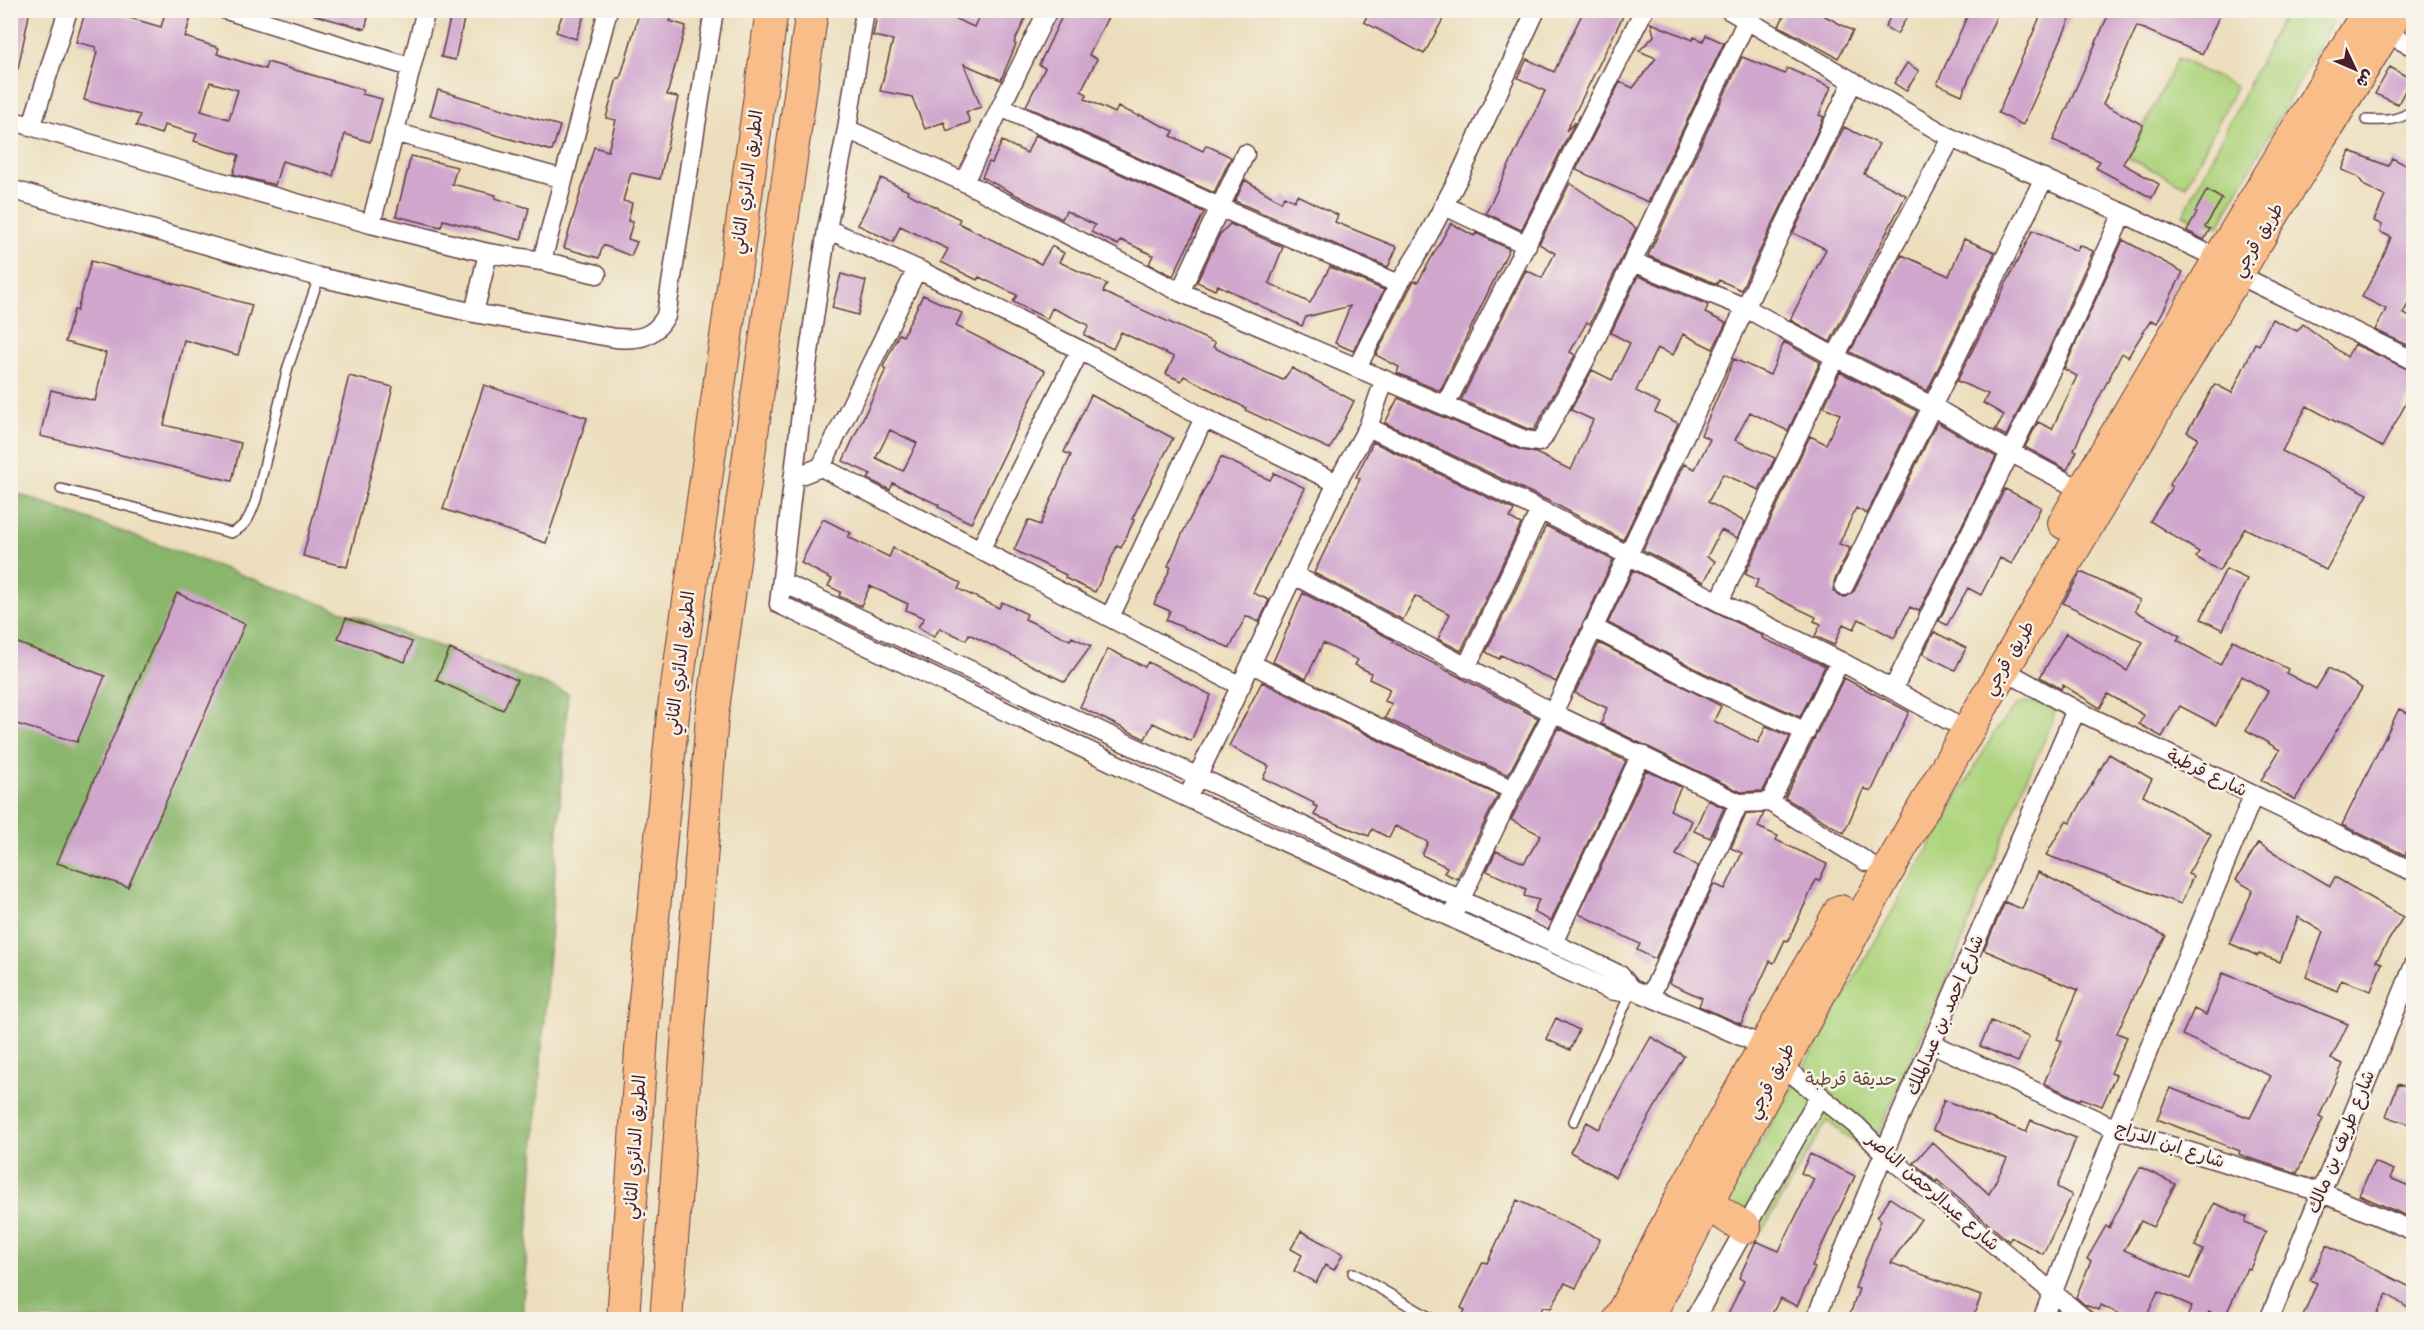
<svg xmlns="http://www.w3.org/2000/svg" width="2424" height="1330" font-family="'Comic Neue','Playpen Sans Arabic',sans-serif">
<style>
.green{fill:#aed47d;stroke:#7c7a54;stroke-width:1.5}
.forest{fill:#8ab66c;stroke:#6a6a4c;stroke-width:1.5}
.building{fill:#d0a6cd;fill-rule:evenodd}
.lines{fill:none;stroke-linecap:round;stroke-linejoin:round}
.service-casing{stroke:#623c41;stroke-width:12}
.minor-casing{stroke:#623c41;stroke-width:21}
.trunk-casing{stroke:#623c41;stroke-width:34}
.service{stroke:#fff;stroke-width:9}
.minor{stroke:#fff;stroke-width:18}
.trunk{stroke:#f8bd89;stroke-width:32}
.labels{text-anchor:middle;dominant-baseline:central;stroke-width:5;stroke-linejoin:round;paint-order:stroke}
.street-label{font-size:18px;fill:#4a1f2b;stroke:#f7f3e8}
.park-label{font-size:18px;fill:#634c40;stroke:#f7f3e8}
</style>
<rect width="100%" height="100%" fill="#f7f3e8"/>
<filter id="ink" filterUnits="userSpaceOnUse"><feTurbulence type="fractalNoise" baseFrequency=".0167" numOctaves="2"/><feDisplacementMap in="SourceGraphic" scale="12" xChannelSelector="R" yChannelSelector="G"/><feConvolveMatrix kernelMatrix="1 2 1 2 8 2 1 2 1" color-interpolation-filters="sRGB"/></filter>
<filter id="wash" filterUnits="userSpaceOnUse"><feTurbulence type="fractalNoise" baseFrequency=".008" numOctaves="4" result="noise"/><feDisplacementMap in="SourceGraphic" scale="24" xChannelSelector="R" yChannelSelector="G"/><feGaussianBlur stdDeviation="1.35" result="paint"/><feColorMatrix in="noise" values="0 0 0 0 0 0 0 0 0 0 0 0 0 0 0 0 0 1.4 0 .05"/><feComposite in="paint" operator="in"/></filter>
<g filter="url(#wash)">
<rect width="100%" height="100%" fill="#ecdebc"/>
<!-- green -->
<path class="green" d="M 2286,11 L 2338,11 L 2218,227 L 2183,215 Z
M 2178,58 L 2236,87 L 2186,186 L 2128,158 Z
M 2045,702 L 2054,704 L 2055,711 L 2049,730 L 2026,780 L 1946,981 L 1869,1154 L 1827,1121 L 1762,1231 L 1727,1210 L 1727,1201 L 1995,732 L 2018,703 Z"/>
<!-- forest -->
<path class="forest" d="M 10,491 L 568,693 L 522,1319 L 11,1319 Z"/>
<g id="blocks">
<!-- building -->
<path class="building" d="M 10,10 L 30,10 L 18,69 L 10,68 Z
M 86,10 L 103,10 L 161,27 L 166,10 L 191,17 L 185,37 L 219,48 L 217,54 L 265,69 L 267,62 L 364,90 L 362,94 L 382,99 L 370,142 L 345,134 L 333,176 L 282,161 L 275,185 L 233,174 L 239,155 L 194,141 L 197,134 L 164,125 L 161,134 L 136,126 L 140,115 L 84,100 L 97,52 L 95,51 L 96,47 L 76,42 ZM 210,82 L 238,90 L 229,119 L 201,111 Z
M 315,10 L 370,10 L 365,29 L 314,15 Z
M 452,10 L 466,10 L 455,60 L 441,57 Z
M 564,10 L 586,10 L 576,39 L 556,32 Z
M 640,10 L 652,10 L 672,16 L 670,21 L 686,26 L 667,95 L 678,97 L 660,179 L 631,173 L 623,201 L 632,203 L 628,221 L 633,222 L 628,239 L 637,242 L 631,256 L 603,245 L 599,258 L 564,248 L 594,147 L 608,151 L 616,120 L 606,118 L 617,78 L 620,79 Z
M 878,10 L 935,10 L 974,27 L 982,10 L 1029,10 L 1014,43 L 1016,44 L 1001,80 L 964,64 L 981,107 L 966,112 L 970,122 L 947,131 L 944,122 L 925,129 L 912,97 L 880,91 L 893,40 L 873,36 Z
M 1065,10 L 1100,10 L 1109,15 L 1089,55 L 1097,59 L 1081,91 L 1087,94 L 1085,99 L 1115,113 L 1118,107 L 1139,116 L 1140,115 L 1174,131 L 1171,136 L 1203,151 L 1206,145 L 1231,157 L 1214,193 L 1026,106 L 1045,68 L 1039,65 Z
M 1370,10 L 1448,10 L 1424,54 L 1364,22 Z
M 1584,10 L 1611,10 L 1623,16 L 1566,131 L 1575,122 L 1521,230 L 1486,213 L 1545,91 L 1518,78 L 1527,59 L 1554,72 Z
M 1787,10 L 1814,10 L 1853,31 L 1838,58 L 1779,26 Z
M 1894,10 L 1911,10 L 1897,34 L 1885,27 Z
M 1970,10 L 1999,10 L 1962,95 L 1937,84 Z
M 2043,10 L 2074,10 L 2023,125 L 1998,113 Z
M 2103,10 L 2222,10 L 2202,54 L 2137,26 L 2103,104 L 2143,125 L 2123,164 L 2159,184 L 2152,198 L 2096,168 L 2100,161 L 2053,140 L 2109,13 Z
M 1651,23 L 1693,40 L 1694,37 L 1703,41 L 1706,35 L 1724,43 L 1648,202 L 1576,170 L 1620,82 L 1633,88 L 1656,58 L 1639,51 L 1654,36 Z
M 1742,57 L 1785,74 L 1787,68 L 1831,87 L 1819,115 L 1824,117 L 1741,290 L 1719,280 L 1717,284 L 1648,256 Z
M 1907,63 L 1919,71 L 1906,91 L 1894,83 Z
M 2390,67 L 2411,79 L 2398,104 L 2375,94 Z
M 438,90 L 560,126 L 552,151 L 430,116 Z
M 1844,127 L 1879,144 L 1864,174 L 1906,195 L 1830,342 L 1790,320 L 1826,249 L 1793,233 Z
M 1035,135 L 1204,212 L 1173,276 L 1149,264 L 1153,255 L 1121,240 L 1118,245 L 1091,232 L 1095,225 L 1066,211 L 1062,219 L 982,177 L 989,162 L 992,163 L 1002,141 L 1027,153 Z
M 2350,151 L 2388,166 L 2392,158 L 2414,169 L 2414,292 L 2403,314 L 2414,319 L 2414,348 L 2375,330 L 2386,309 L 2362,297 L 2382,260 L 2391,237 L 2380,232 L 2382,225 L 2374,221 L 2385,196 L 2365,186 L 2357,176 L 2342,170 Z
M 411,156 L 457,167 L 452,184 L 496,195 L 495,198 L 529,208 L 521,240 L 443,220 L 441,227 L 396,216 Z
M 881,178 L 908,191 L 907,193 L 960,219 L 958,223 L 1041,264 L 1052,246 L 1064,253 L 1059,262 L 1107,284 L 1103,292 L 1215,343 L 1213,347 L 1251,366 L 1283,380 L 1292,368 L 1354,401 L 1330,449 L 1245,410 L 1246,408 L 1184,376 L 1181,381 L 1166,374 L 1174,357 L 1121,332 L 1113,349 L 1084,335 L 1089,325 L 1052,308 L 1047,319 L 1013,302 L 1017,295 L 979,277 L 977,280 L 941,262 L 948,249 L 900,226 L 893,242 L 858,225 Z
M 1245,180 L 1281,202 L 1284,196 L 1294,201 L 1297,195 L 1338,215 L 1335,222 L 1397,247 L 1388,267 L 1235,201 Z
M 1570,183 L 1636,228 L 1590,324 L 1587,322 L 1570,352 L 1575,355 L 1534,430 L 1528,429 L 1461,400 L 1526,270 L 1542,278 L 1555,253 L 1539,244 Z
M 2207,190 L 2222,199 L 2205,227 L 2210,229 L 2204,240 L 2187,231 L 2197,213 L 2195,212 Z
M 1451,223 L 1474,236 L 1476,233 L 1509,249 L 1440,391 L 1397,373 L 1399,367 L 1376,355 L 1409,290 L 1414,281 L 1418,282 Z
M 1230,224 L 1283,247 L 1269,283 L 1310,303 L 1330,267 L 1384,290 L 1353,351 L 1335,343 L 1350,306 L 1306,317 L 1302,326 L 1218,285 L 1215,290 L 1197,282 L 1220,234 Z
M 2033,230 L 2077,251 L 2079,245 L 2093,251 L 2049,349 L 2006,436 L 1995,430 L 2004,415 L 1983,403 L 1988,394 L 1957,381 Z
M 1964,239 L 1995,252 L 1927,391 L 1850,352 L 1902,255 L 1949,276 Z
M 2123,240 L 2183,272 L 2157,323 L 2151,320 L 2128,357 L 2122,353 L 2083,429 L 2074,450 L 2077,451 L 2067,470 L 2025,447 L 2038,422 L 2052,429 L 2077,376 L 2064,369 Z
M 91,261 L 252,305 L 238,355 L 184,340 L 164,425 L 241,443 L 232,481 L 40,436 L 51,390 L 95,401 L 106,353 L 65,342 L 74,310 L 77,311 Z
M 841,274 L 866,281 L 858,315 L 832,308 Z
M 1638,276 L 1708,305 L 1705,313 L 1726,323 L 1713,349 L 1683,334 L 1673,355 L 1657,348 L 1636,391 L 1660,403 L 1655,412 L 1678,423 L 1623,540 L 1557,505 L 1385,423 L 1398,398 L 1521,450 L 1536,453 L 1571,470 L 1593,420 L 1571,410 L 1592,370 L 1612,380 L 1630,343 L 1611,333 Z
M 923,295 L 962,313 L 956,326 L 1045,371 L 971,523 L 938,507 L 939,505 L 893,483 L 890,490 L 868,479 L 871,474 L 843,461 L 886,369 L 883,367 L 899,334 L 903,336 ZM 890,430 L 917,443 L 903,471 L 876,458 Z
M 2272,319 L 2297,331 L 2303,324 L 2347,357 L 2354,344 L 2414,372 L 2414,389 L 2382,447 L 2307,406 L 2282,451 L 2368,494 L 2326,570 L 2245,528 L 2219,571 L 2196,557 L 2199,552 L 2150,521 L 2172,487 L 2169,485 L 2198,438 L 2187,432 L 2215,384 L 2232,393 L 2255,343 L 2259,345 Z
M 1784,342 L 1820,362 L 1788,431 L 1750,412 L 1735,440 L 1775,458 L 1759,490 L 1723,474 L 1708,502 L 1745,522 L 1737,538 L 1721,530 L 1707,557 L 1715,561 L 1704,582 L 1643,550 L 1684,464 L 1695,469 L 1710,439 L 1701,435 L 1734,359 L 1770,375 Z
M 1840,372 L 1917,411 L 1867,514 L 1856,508 L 1839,544 L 1850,548 L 1834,582 L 1834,592 L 1839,596 L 1845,597 L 1854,591 L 1937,422 L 1996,457 L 1919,611 L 1910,607 L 1894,638 L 1859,619 L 1854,629 L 1843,624 L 1834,645 L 1815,636 L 1821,624 L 1814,621 L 1816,617 L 1755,588 L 1758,580 L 1745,574 L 1810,436 L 1826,444 L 1840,414 L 1824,407 Z
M 349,376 L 393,387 L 347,567 L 303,556 Z
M 484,385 L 587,418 L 546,543 L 443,509 Z
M 1091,395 L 1173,438 L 1132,519 L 1134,520 L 1121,548 L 1117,546 L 1095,592 L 1065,578 L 1066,575 L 1014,550 L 1028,520 L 1040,525 L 1071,455 L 1064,452 Z
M 1373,442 L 1514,510 L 1510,518 L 1521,524 L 1461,651 L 1438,639 L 1450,614 L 1415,596 L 1403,620 L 1314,573 L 1360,479 L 1356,477 Z
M 1221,457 L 1270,480 L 1274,473 L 1305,488 L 1253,593 L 1269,600 L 1259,622 L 1246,616 L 1230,648 L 1166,620 L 1170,611 L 1154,604 L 1171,567 L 1168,566 L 1184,530 Z
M 2005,489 L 2041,507 L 2012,564 L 2000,558 L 1981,595 L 1968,588 L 1947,625 L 1939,621 Z
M 823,519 L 851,533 L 848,537 L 889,557 L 893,548 L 961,583 L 958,589 L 999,608 L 1002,602 L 1027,614 L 1025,619 L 1070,640 L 1072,637 L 1091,646 L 1065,682 L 969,634 L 966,640 L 940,628 L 934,637 L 918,627 L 924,618 L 906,610 L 908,604 L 870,586 L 861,606 L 839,596 L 841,592 L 828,586 L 832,579 L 801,563 Z
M 1546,526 L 1613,560 L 1556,682 L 1501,655 L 1499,659 L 1486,652 Z
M 2226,569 L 2247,579 L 2223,630 L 2201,619 Z
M 1633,570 L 1763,636 L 1762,638 L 1825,666 L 1800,717 L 1704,673 L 1608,623 Z
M 2081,572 L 2140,600 L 2135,611 L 2180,636 L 2177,640 L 2220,665 L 2233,640 L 2288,669 L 2286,673 L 2316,689 L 2329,668 L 2362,688 L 2295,800 L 2261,780 L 2280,750 L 2246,730 L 2268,691 L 2242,676 L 2216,725 L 2180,706 L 2162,737 L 2139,724 L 2144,715 L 2108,694 L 2100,708 L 2063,685 L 2061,689 L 2040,677 L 2066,633 L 2127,671 L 2143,642 L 2063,603 Z
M 177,593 L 245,624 L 128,887 L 57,863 Z
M 1303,593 L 1393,640 L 1392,642 L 1538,718 L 1508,775 L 1385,718 L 1392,704 L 1385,701 L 1390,689 L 1369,679 L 1371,673 L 1355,665 L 1358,660 L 1323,643 L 1306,679 L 1273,662 Z
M 346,618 L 412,642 L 405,662 L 338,638 Z
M 1934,632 L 1966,648 L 1955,670 L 1923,654 Z
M 10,640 L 105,676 L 77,742 L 10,722 Z
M 1599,643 L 1721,706 L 1714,721 L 1758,743 L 1766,726 L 1790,737 L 1763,791 L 1741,792 L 1601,724 L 1607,708 L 1575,693 Z
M 450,649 L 517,680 L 503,710 L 436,680 Z
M 1108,649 L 1145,667 L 1148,662 L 1211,695 L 1191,741 L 1153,723 L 1145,739 L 1080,707 Z
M 1844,678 L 1909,712 L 1871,792 L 1864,788 L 1844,833 L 1785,798 Z
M 1262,682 L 1392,747 L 1498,795 L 1457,879 L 1444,873 L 1447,867 L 1422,855 L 1428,842 L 1395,826 L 1389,838 L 1372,829 L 1369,836 L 1314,815 L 1318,807 L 1313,805 L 1314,803 L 1263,778 L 1269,766 L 1229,746 Z
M 2399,709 L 2414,716 L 2414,837 L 2405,855 L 2342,825 Z
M 1558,728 L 1626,761 L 1551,921 L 1533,912 L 1539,900 L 1524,896 L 1526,889 L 1487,871 L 1496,851 L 1524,863 L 1541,835 L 1511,820 Z
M 2109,754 L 2152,779 L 2143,795 L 2211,834 L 2188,874 L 2193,876 L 2181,904 L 2046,855 L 2066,821 L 2070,823 Z
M 1646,770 L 1681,787 L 1670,810 L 1692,821 L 1676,855 L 1698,866 L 1655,959 L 1637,950 L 1640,944 L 1579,914 Z
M 1708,800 L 1724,808 L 1710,838 L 1694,831 Z
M 1764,813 L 1758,827 L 1778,836 L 1776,840 L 1827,864 L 1819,881 L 1816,880 L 1788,941 L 1785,940 L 1774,963 L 1770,961 L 1741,1024 L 1699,1006 L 1702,998 L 1669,983 L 1714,884 L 1725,889 L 1742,853 L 1731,848 L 1746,814 Z
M 2258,843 L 2330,886 L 2335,877 L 2403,917 L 2376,961 L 2382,963 L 2371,991 L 2341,980 L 2337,991 L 2306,977 L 2323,932 L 2298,917 L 2280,962 L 2259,954 L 2258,956 L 2229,943 L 2253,890 L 2236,880 Z
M 2038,872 L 2166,936 L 2149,964 L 2117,1033 L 2127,1037 L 2111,1073 L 2116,1075 L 2102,1106 L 2081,1098 L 2080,1100 L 2044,1083 L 2062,1041 L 2057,1039 L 2078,990 L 1984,950 L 2005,902 L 2022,909 Z
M 2223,973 L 2348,1024 L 2331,1059 L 2343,1064 L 2319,1117 L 2323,1119 L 2297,1173 L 2249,1158 L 2239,1154 L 2240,1151 L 2157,1119 L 2170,1088 L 2250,1118 L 2271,1076 L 2182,1035 L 2194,1009 L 2206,1015 Z
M 1556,1018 L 1579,1030 L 1570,1050 L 1546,1039 Z
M 1991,1021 L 2029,1037 L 2018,1062 L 1980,1046 Z
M 1651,1037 L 1684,1056 L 1615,1177 L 1570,1152 L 1587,1122 L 1599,1129 Z
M 2398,1084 L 2414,1090 L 2414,1126 L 2386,1116 Z
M 1944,1100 L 2026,1132 L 2031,1120 L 2076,1138 L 2057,1187 L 2072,1195 L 2043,1254 L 2011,1237 L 2009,1241 L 2005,1238 L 1937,1180 L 1936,1182 L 1914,1163 L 1932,1142 L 1989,1194 L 2007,1159 L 1933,1130 Z
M 1810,1154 L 1855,1176 L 1812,1266 L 1815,1268 L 1797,1306 L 1780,1298 L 1769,1320 L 1725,1320 L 1744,1281 L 1739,1278 L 1756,1241 L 1779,1251 L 1814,1179 L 1801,1173 Z
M 2374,1162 L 2394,1170 L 2390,1178 L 2414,1188 L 2414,1219 L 2359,1195 Z
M 2140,1167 L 2175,1184 L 2153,1227 L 2141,1221 L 2124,1250 L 2190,1279 L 2203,1250 L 2195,1246 L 2214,1203 L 2247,1217 L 2245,1223 L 2266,1232 L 2250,1269 L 2247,1268 L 2224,1319 L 2209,1312 L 2205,1320 L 2186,1320 L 2192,1306 L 2158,1291 L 2145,1320 L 2132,1320 L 2101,1305 L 2099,1310 L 2085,1305 L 2076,1297 L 2091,1261 L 2087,1259 L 2106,1226 L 2109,1228 Z
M 1890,1198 L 1921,1219 L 1891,1263 L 1981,1296 L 1972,1320 L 1848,1320 L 1859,1289 L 1855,1288 L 1881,1220 L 1877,1217 Z
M 1517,1200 L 1600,1239 L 1576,1288 L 1565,1283 L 1551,1308 L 1543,1307 L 1539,1313 L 1532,1313 L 1528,1320 L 1460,1320 L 1465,1310 L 1461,1308 L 1483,1262 L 1487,1263 Z
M 1301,1231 L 1343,1254 L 1334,1270 L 1325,1265 L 1316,1283 L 1294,1271 L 1302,1255 L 1291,1249 Z
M 2327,1245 L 2414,1289 L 2414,1312 L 2387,1294 L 2374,1320 L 2301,1320 L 2317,1283 L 2310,1280 Z"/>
</g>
</g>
<g filter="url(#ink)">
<use href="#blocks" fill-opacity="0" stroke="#623c41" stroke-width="1.5"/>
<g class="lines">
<!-- service casing -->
<g class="service-casing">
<path id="service" d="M 2366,120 C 2384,121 2400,121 2414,109
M 61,489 L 231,533 C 247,526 250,516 256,500 L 288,367 L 319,277
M 1574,1121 L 1632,989
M 1353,1273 L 1434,1320"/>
</g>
<!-- minor casing -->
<g class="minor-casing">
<path id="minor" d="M 226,10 L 410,67
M 865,10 L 847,129 L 827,229 L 804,387 L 779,604 L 1188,798 L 1610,990 L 1622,992 L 1632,989
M 1729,10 L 1951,138 L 2123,213 L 2219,259
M 2385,33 L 2414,47
M 1001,107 L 1219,207 L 1399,284
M 10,120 L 200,176 L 371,224 L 488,253 L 542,261 L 597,274
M 32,125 L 68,10
M 847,129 L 964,182 L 1180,292 L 1525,440 L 1539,442 L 1543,438 L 1590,351 L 1747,20 L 1754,10
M 394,132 L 563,179
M 964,182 L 1048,10
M 10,189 L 319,277 L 474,313 L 615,338 C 639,340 653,338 666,316 L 714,10
M 1445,206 L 1527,245
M 371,224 L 426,10
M 827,229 L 917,269 L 1080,350 L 1204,418 L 1337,483
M 542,261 L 608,10
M 1633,262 L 1744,307 L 1835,357 L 1932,406 L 2010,452 L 2083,491
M 2237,274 L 2414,361
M 1180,292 L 1245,154
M 474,313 L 488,253
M 1357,368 L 1399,284 L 1422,247 L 1461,173 L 1536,10
M 1445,406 L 1644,10
M 1368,427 L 1540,510 L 1719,602 L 1840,661 L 1950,721
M 821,467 L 917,269
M 793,478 L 821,467 L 1241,686
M 980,550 L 1080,350
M 1294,575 L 1553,713 L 1739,803 L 1770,802 L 1867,862
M 782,582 L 1553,943 L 1620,975 L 1632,989 L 1764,1046
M 1844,586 L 2044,178
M 1719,602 L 1835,357 L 1951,138
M 1110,617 L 1204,418
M 1592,627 L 1699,683 L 1806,732
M 1252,664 L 1397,737 L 1513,790
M 1466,668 L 1540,510
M 2002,669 L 2076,710 L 2414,872
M 1893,689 L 2059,354 L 2123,213
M 1192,788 L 1337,483 L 1368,427 L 1384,381
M 1770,802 L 1840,661
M 1456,909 L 1513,790 L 1553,713 L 1853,81
M 1553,943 L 1641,754
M 1650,997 L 1739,803
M 1933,1044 L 2116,1129 L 2320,1192 L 2414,1231
M 1780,1064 L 1857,1126 L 1884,1153 L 2086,1320
M 1694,1320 L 1820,1095
M 1815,1320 L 1884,1153 L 2076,710
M 2042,1320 L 2116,1129 L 2253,796
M 2269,1320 L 2414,965"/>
</g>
<!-- trunk casing -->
<g class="trunk-casing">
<path id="trunk" d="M 2064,523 L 2219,259 L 2369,10
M 1706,1203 L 1745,1228
M 623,1320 L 643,1021 L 673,714 L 772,10
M 666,1320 L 712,716 L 812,10
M 1619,1320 L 1685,1190 L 1840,911
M 1647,1320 C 1828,963 2030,619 2236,276 C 2289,187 2345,100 2398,10"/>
</g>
<!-- service -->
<use href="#service" class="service"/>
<!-- minor -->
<use href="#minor" class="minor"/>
<!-- trunk -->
<use href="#trunk" class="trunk"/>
</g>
</g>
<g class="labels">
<!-- street labels -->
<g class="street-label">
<text transform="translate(747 182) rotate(-82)">الطريق الدائري الثاني</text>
<text transform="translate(2258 240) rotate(-59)">طريق قرجي</text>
<text transform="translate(2009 658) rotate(-59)">طريق قرجي</text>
<text transform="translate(680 663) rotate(-83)">الطريق الدائري الثاني</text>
<text transform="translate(2207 773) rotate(26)">شارع قرطبة</text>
<text transform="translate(1945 1015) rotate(-67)">شارع احمد بن عبدالملك</text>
<text transform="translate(1771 1081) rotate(-62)">طريق قرجي</text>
<text transform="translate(2341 1142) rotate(-68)">شارع طريف بن مالك</text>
<text transform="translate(2170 1145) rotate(18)">شارع ابن الدراج</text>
<text transform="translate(635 1147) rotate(-86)">الطريق الدائري الثاني</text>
<text transform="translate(1933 1192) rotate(41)">شارع عبدالرحمن الناصر</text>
</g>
<!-- park labels -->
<g class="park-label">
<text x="1851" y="1079">حديقة قرطبة</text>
</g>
</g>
<!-- margin -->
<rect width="2424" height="1330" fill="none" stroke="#f7f3e8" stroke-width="36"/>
<!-- north arrow -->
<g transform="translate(2355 69) rotate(134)" stroke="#f7f3e8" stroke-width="4.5" paint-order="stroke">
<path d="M0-4.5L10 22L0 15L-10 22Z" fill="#4a1f2b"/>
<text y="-9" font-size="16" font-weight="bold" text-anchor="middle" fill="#4a1f2b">ش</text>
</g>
</svg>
